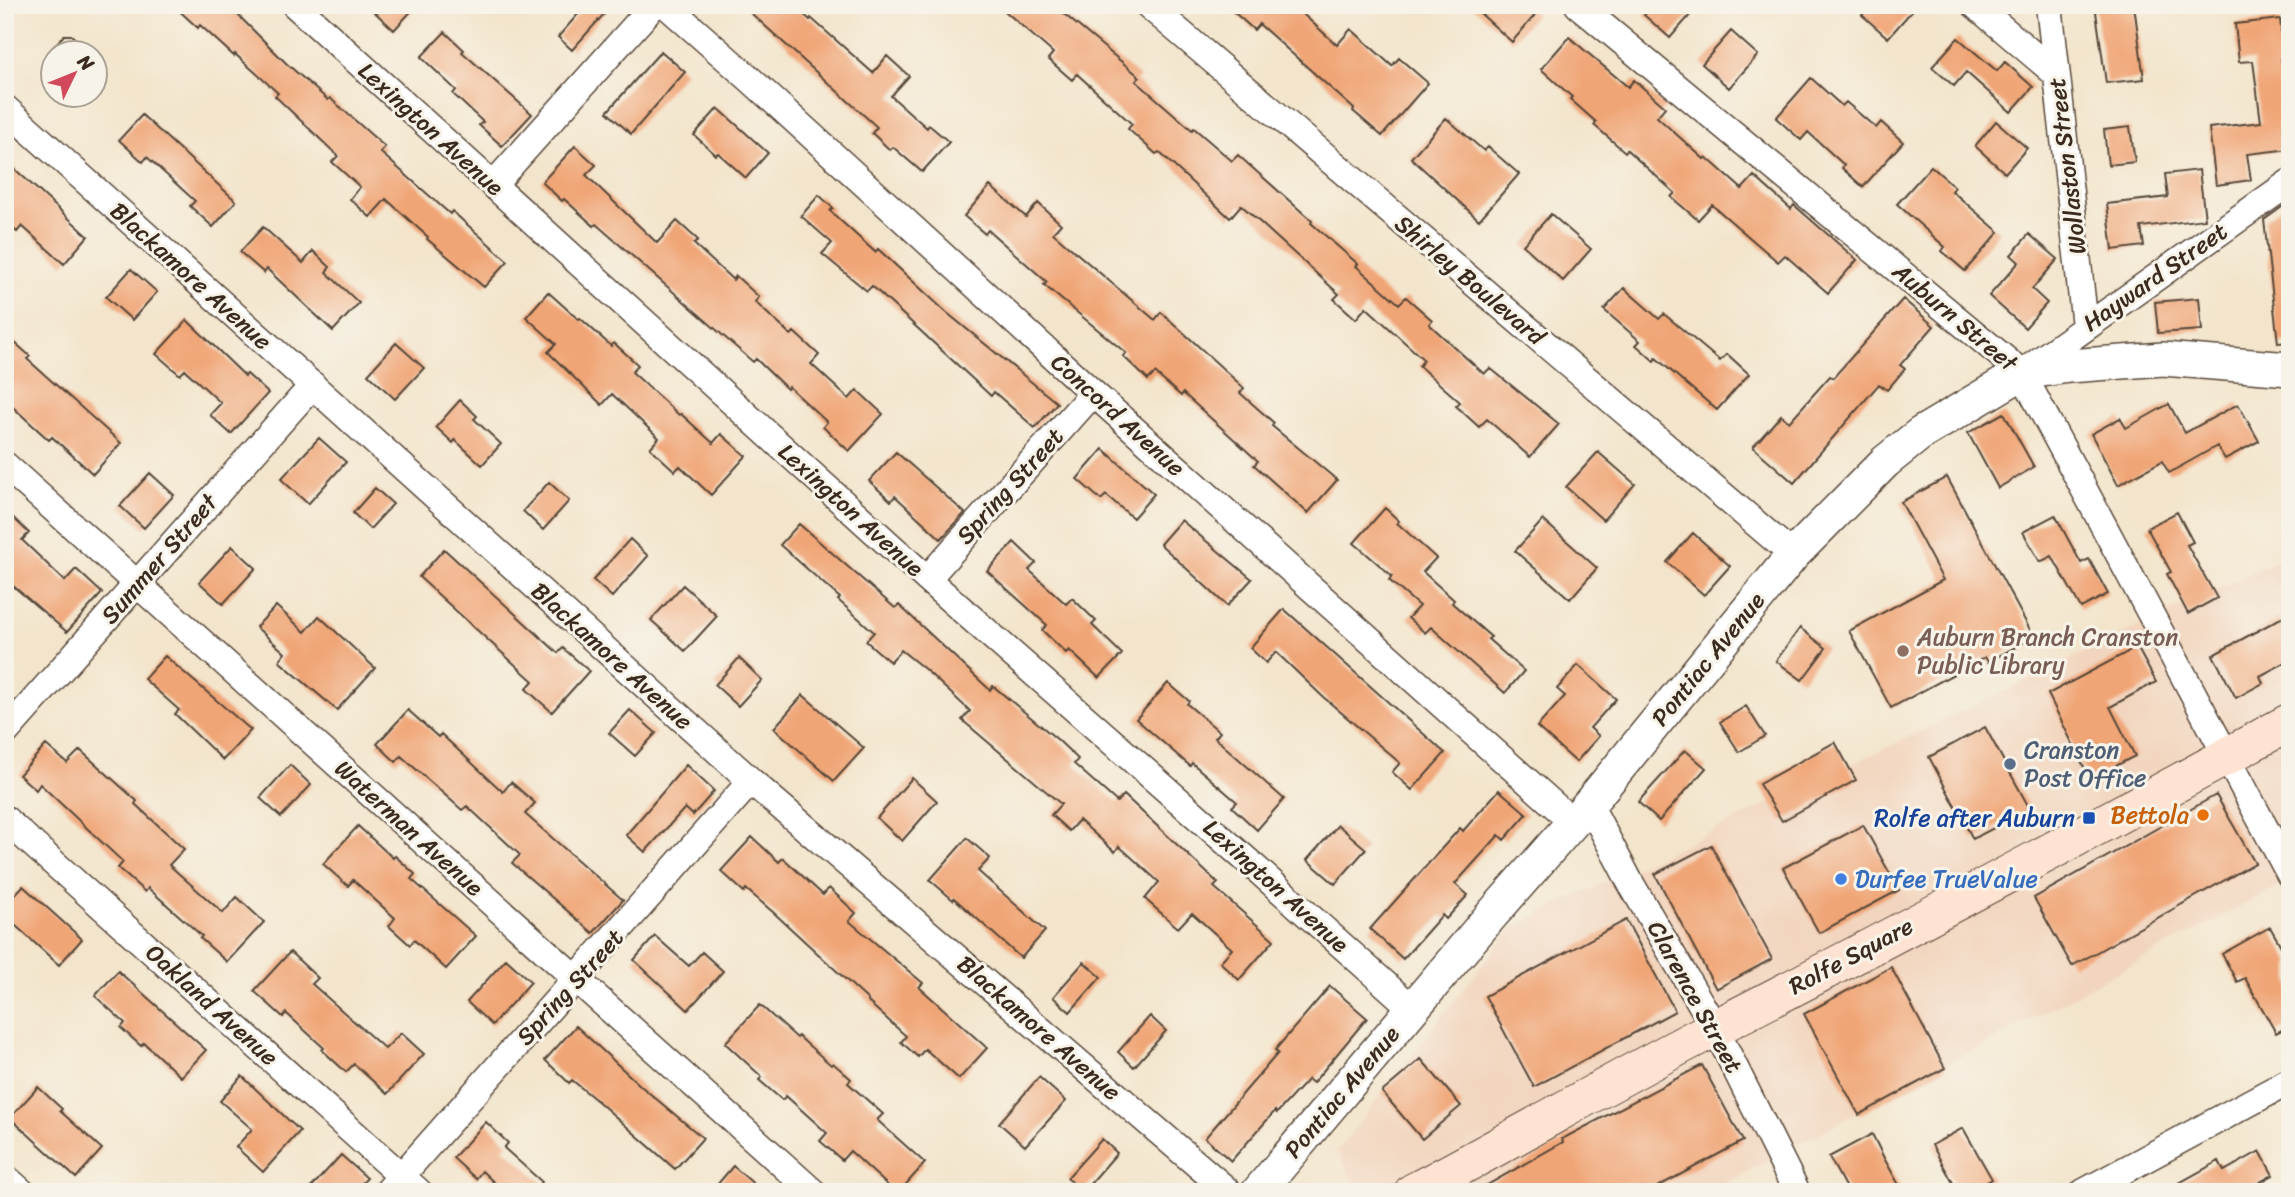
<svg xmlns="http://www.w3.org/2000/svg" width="2295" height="1197" font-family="Sriracha,sans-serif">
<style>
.built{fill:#f2d5be}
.building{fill:#f0a576}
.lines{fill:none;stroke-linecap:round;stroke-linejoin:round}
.minor-casing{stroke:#574638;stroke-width:29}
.tertiary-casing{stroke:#574638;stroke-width:36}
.secondary-casing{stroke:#574638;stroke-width:39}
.minor{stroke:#fff;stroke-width:26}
.tertiary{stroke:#fff;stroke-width:33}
.secondary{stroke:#fee3d2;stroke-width:37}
.education-dot{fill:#8d6e63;stroke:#f7f3e8;stroke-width:2.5}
.service-dot{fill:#5c6f8a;stroke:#f7f3e8;stroke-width:2.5}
.food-dot{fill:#e8710a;stroke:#f7f3e8;stroke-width:2.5}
.transit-dot{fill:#1a4fb4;stroke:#f7f3e8;stroke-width:2.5}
.shop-dot{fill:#3f7fe0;stroke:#f7f3e8;stroke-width:2.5}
.labels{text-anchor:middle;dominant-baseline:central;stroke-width:6;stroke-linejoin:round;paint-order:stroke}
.street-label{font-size:24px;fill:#3b2a1e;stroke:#f7f3e8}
.education-label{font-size:24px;fill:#785e54;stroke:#f7f3e8;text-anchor:start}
.service-label{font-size:24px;fill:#4e5e75;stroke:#f7f3e8;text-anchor:start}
.food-label{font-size:24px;fill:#c56008;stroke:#f7f3e8;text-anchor:end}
.transit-label{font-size:24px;fill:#164399;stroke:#f7f3e8;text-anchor:end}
.shop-label{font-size:24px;fill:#366cbe;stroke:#f7f3e8;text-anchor:start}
</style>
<rect width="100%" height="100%" fill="#f7f3e8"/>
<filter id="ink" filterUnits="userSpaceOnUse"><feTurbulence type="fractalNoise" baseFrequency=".0143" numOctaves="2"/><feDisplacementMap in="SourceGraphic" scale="14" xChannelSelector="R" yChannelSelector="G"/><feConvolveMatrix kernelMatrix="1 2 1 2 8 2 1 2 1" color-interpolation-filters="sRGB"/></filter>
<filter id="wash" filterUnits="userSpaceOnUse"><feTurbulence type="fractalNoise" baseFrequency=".00686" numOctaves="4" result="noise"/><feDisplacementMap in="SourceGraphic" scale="28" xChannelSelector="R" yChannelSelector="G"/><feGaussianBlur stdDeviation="1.57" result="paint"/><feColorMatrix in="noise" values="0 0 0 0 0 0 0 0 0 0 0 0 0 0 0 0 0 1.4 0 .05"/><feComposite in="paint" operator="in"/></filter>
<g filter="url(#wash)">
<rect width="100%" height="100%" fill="#f3e5cc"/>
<!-- built -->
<path class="built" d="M 2290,554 L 2290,880 L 1709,1192 L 1359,1192 L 1337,1151 L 1512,927 Z"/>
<g id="blocks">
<!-- building -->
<path class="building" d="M 173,5 L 228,5 L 287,64 L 328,100 L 330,98 L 385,147 L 380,152 L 450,214 L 452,211 L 508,261 L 484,287 L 427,239 L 428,237 L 386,199 L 370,217 L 350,199 L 360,187 L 332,162 L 338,156 L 275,96 L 278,93 L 235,54 L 234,56 L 200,25 L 198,28 Z
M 367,5 L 417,5 L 394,30 Z
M 586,5 L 612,5 L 572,50 L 558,37 Z
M 742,5 L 793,5 L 810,20 L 811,18 L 873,73 L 887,56 L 909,76 L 891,96 L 927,128 L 929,125 L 949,142 L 922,172 L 893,147 L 890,150 L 872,133 L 877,127 Z
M 998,5 L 1053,5 L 1140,77 L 1136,81 L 1192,130 L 1194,128 L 1232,161 L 1238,155 L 1312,221 L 1311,223 L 1358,264 L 1356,266 L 1399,304 L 1406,297 L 1432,320 L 1429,324 L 1484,374 L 1490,368 L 1559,424 L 1530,457 L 1487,419 L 1479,427 L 1456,406 L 1460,402 L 1419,366 L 1424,360 L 1366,307 L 1356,319 L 1334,299 L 1339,294 L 1241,205 L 1230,218 L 1159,152 L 1156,154 L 1128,129 L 1132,124 L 1077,74 L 1072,80 L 1048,59 L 1053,53 Z
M 1226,5 L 1293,5 L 1337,45 L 1351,29 L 1392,66 L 1399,58 L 1428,83 L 1382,136 L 1353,111 L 1354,109 L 1259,24 L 1254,30 Z
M 1471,5 L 1527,5 L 1536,14 L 1512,42 Z
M 1653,5 L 1699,5 L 1670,38 L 1644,15 Z
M 1871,5 L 1917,5 L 1888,38 L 1862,15 Z
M 2095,5 L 2134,5 L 2144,79 L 2106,83 Z
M 2280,19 L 2284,57 L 2281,58 L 2290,130 L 2290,149 L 2247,154 L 2251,180 L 2216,185 L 2209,128 L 2261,122 L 2253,61 L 2239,62 L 2235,24 Z
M 1731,31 L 1758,55 L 1729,88 L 1702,64 Z
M 445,32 L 464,50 L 462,52 L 532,114 L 502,146 L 479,125 L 483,122 L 453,94 L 456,90 L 421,57 Z
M 64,35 L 71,35 L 91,52 L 49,52 Z
M 1569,37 L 1628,87 L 1634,80 L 1665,107 L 1657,117 L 1704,159 L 1706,157 L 1742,189 L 1754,176 L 1791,209 L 1794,205 L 1857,260 L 1828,293 L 1785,255 L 1778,262 L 1712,205 L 1698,220 L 1671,197 L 1675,193 L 1627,150 L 1625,152 L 1594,125 L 1596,122 L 1570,99 L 1572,97 L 1541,69 Z
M 1958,38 L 1997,71 L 2005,62 L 2033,87 L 2011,112 L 1966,72 L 1954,86 L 1932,67 Z
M 661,51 L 685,72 L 631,134 L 607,112 Z
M 1811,78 L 1842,106 L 1846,102 L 1876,128 L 1881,122 L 1903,142 L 1863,187 L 1842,168 L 1844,165 L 1808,132 L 1801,140 L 1776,118 Z
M 718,108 L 768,153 L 746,178 L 718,153 L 716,155 L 694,135 Z
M 142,115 L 236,201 L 213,227 L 190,206 L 195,201 L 147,157 L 143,162 L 119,140 Z
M 1446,118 L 1484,151 L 1488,147 L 1519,174 L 1479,220 L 1411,158 Z
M 1996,121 L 2027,148 L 2005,173 L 1975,146 Z
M 2130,127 L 2135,162 L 2108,165 L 2104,130 Z
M 575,146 L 596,165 L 586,175 L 657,243 L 677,221 L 698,240 L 694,244 L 733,280 L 736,276 L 759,297 L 755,302 L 791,335 L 794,332 L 819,355 L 811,364 L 849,399 L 857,390 L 883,414 L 849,451 L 823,427 L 827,422 L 789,387 L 787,389 L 756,359 L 753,362 L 596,224 L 594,226 L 564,199 L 562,201 L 542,182 Z
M 5,160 L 88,236 L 64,264 L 22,226 L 17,232 L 5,222 Z
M 1931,166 L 1955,187 L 1952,191 L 1999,232 L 1965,271 L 1942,251 L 1945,247 L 1897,204 Z
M 2199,170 L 2205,219 L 2141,227 L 2144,246 L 2113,250 L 2107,204 L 2168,197 L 2165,174 Z
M 990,186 L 1026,217 L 1038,203 L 1061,224 L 1053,233 L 1155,320 L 1161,312 L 1244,388 L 1240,393 L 1274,423 L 1272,426 L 1337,480 L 1308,513 L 1254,465 L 1258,461 L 1183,393 L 1181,396 L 1155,373 L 1148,380 L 1123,356 L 1126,353 L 1044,285 L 1047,282 L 988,230 L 985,234 L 964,216 Z
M 819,195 L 833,208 L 830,211 L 875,252 L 878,249 L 946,312 L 1057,403 L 1035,428 L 994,392 L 991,396 L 872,286 L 867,291 L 822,254 L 832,243 L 801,216 Z
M 2290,206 L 2290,342 L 2278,343 L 2264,220 L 2282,207 Z
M 1551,214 L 1591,249 L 1563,281 L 1523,245 Z
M 263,227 L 303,263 L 313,251 L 330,267 L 326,272 L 359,303 L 333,331 L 267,269 L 264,273 L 240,252 Z
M 2029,234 L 2058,259 L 2032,289 L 2047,303 L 2025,328 L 1989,296 L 2019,262 L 2011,255 Z
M 131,269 L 157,292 L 132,320 L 106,297 Z
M 1624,288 L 1659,319 L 1664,314 L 1720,361 L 1727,354 L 1749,374 L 1717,410 L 1656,358 L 1654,361 L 1636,345 L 1640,341 L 1604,310 Z
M 548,292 L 578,319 L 580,318 L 611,346 L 614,343 L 638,365 L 632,372 L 679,415 L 681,414 L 713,443 L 721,434 L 746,456 L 711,495 L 680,466 L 675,471 L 650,448 L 659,438 L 612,394 L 602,405 L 548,352 L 556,344 L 526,317 Z
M 2199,298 L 2202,330 L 2158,333 L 2155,302 Z
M 1903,299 L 1934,326 L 1900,365 L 1905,369 L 1887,390 L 1879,384 L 1794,483 L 1753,447 L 1781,415 L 1789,422 L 1830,376 L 1833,378 Z
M 187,320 L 245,376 L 247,374 L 268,393 L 231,434 L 210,415 L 221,403 L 185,370 L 180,375 L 156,354 Z
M 5,334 L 30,356 L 27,359 L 121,443 L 93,474 L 52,437 L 49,440 L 5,400 Z
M 396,343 L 424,368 L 395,399 L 368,374 Z
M 460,400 L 477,416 L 474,419 L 501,444 L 482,465 L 455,440 L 453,443 L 436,427 Z
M 2169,404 L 2185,433 L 2238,404 L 2259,441 L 2225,459 L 2217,446 L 2169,473 L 2162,461 L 2118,485 L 2091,434 L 2120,418 L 2126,428 Z
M 2004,413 L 2034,467 L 1998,488 L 1968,433 Z
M 319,438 L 346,462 L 308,504 L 281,479 Z
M 1103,449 L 1154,494 L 1133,518 L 1106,495 L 1101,500 L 1077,479 Z
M 896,452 L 965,513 L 941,539 L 895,496 L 891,501 L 869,481 Z
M 1598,452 L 1635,484 L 1603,520 L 1566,487 Z
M 150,473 L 174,495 L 144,528 L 120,506 Z
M 1947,477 L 2034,637 L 1988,662 L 1985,657 L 1891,708 L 1849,631 L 1943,580 L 1901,502 Z
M 549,482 L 569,501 L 543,530 L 523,511 Z
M 375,488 L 393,504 L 370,529 L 353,513 Z
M 1385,508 L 1399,521 L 1397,523 L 1436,558 L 1423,572 L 1454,600 L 1452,603 L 1491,637 L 1488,639 L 1524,671 L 1505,693 L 1431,627 L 1425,633 L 1408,618 L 1419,606 L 1389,580 L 1392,576 L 1354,543 Z
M 5,510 L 29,533 L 22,540 L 65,581 L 76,569 L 102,593 L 67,632 L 5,579 Z
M 2177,512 L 2193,542 L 2187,545 L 2217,598 L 2188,614 L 2167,574 L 2171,572 L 2147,528 Z
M 2055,515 L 2081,563 L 2089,559 L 2108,594 L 2081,608 L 2052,556 L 2040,562 L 2023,532 Z
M 1181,520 L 1252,579 L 1227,606 L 1160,544 Z
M 1543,520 L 1597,568 L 1570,599 L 1515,551 Z
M 799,524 L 895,608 L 899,605 L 990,690 L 993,686 L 1058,740 L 1078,759 L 1074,764 L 1117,802 L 1124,795 L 1218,883 L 1214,887 L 1274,940 L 1239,980 L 1220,962 L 1232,949 L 1192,913 L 1178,928 L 1145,899 L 1159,882 L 1119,846 L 1115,852 L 1079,820 L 1069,831 L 1051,815 L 1061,804 L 962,720 L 970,711 L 927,671 L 901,650 L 890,662 L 866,641 L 874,632 L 838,600 L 840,598 L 780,545 Z
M 1693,533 L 1730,566 L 1704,595 L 1667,562 Z
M 630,539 L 648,556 L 612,597 L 593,580 Z
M 1014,542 L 1036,563 L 1029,570 L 1066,604 L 1072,598 L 1096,621 L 1092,625 L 1122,654 L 1099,678 L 1069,650 L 1066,653 L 1042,630 L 1047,625 L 987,571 Z
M 232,546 L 256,568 L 223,604 L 199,582 Z
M 444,549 L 558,653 L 563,648 L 589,671 L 552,712 L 526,689 L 533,681 L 419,577 Z
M 683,585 L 717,616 L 685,651 L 651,620 Z
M 276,606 L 305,632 L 319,616 L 375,668 L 337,710 L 279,661 L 285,653 L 256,627 Z
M 1284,609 L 1445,753 L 1412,790 L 1392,772 L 1400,763 L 1322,696 L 1276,652 L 1266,663 L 1250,648 Z
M 2290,613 L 2290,660 L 2260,676 L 2263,683 L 2236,698 L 2213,655 Z
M 1800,628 L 1826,648 L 1802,680 L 1776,661 Z
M 2137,647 L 2156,682 L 2110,707 L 2135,756 L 2090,779 L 2048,694 Z
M 165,656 L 251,730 L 223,760 L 175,714 L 179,710 L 144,679 Z
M 739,658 L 762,680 L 738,706 L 715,685 Z
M 1578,665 L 1616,699 L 1590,728 L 1599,736 L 1576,762 L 1537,727 L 1565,696 L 1557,689 Z
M 1168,683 L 1189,701 L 1187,704 L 1220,732 L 1215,738 L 1284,799 L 1257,830 L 1232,807 L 1237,802 L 1192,763 L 1190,766 L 1136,719 Z
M 803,695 L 864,748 L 834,781 L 774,728 Z
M 1746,706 L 1765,736 L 1739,752 L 1720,722 Z
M 408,710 L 438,737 L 441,734 L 503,792 L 511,782 L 535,803 L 525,814 L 623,900 L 593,933 L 512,863 L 520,855 L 467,806 L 462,810 L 401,756 L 396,762 L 377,744 Z
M 630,710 L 656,733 L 635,756 L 609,733 Z
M 1985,727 L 2030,809 L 1973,839 L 1929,757 Z
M 1835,742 L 1856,780 L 1782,821 L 1759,784 Z
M 46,745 L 67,763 L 80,750 L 137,801 L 135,804 L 184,849 L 169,865 L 223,913 L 237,897 L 264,922 L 227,962 L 200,938 L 202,936 L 148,888 L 145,892 L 118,868 L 123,862 L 40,784 L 36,790 L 19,775 Z
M 1685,750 L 1706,768 L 1659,821 L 1638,802 Z
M 290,765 L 311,785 L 281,817 L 260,798 Z
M 686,765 L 714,791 L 693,815 L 685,808 L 645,852 L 626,835 Z
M 912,778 L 937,801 L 902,841 L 877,818 Z
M 1499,790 L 1527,814 L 1504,840 L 1499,835 L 1455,884 L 1468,895 L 1446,919 L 1442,915 L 1403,959 L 1370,929 L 1460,828 L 1463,831 Z
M 2216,795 L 2255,863 L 2072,966 L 2034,898 Z
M 1338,825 L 1366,849 L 1335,884 L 1307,860 Z
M 1863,825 L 1899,890 L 1819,933 L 1783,868 Z
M 358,826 L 393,858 L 395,856 L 415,874 L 411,879 L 476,936 L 446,969 L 414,940 L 410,945 L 389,926 L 395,918 L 353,880 L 348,886 L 323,864 Z
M 752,837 L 779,862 L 783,858 L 823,895 L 829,888 L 856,913 L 849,921 L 923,983 L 919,987 L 987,1048 L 959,1079 L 925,1049 L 918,1057 L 901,1042 L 906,1036 L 867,1001 L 868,1000 L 774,913 L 746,889 L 744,892 L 721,871 Z
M 967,838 L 990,858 L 978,871 L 1045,931 L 1021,958 L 954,898 L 953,900 L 930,880 Z
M 1711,845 L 1772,959 L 1716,989 L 1655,874 Z
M 23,886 L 82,939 L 59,965 L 5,916 L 5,905 Z
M 1626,920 L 1675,1011 L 1534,1087 L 1485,996 Z
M 2270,927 L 2290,962 L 2290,1026 L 2276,1033 L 2245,978 L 2237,982 L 2222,954 Z
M 655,936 L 689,966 L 702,952 L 723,971 L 688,1010 L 634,960 Z
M 290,952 L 318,978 L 312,984 L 385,1049 L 401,1033 L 424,1054 L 387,1094 L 354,1064 L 346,1072 L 322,1050 L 324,1048 L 286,1013 L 283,1017 L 254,991 Z
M 506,959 L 531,982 L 492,1025 L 467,1002 Z
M 1084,962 L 1101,977 L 1070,1012 L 1053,997 Z
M 1891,967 L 1945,1068 L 1859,1115 L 1804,1014 Z
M 118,971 L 206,1050 L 181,1077 L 144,1043 L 141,1046 L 121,1028 L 125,1023 L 95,996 Z
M 1330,986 L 1367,1018 L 1313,1083 L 1308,1079 L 1277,1113 L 1275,1111 L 1231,1161 L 1205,1138 L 1278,1053 L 1275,1050 Z
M 760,1005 L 797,1038 L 798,1036 L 831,1065 L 833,1063 L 851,1079 L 848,1083 L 883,1114 L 877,1120 L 925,1163 L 899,1192 L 895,1192 L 850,1151 L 842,1160 L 820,1141 L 827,1133 L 786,1096 L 782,1100 L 759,1080 L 762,1077 L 725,1043 Z
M 1150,1016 L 1166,1031 L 1134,1067 L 1118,1052 Z
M 576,1026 L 642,1087 L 703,1138 L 675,1169 L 601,1104 L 572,1080 L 569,1083 L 545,1060 Z
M 1421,1059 L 1461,1106 L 1422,1139 L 1382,1092 Z
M 1702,1065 L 1743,1141 L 1648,1192 L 1475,1192 L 1563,1142 L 1562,1139 Z
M 242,1076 L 300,1131 L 263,1172 L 236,1147 L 252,1129 L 220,1101 Z
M 1039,1077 L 1066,1101 L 1025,1146 L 999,1123 Z
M 38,1087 L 62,1109 L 60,1111 L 102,1149 L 76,1178 L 10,1118 Z
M 486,1122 L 508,1143 L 504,1148 L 542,1182 L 534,1192 L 504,1192 L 482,1171 L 476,1179 L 453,1158 Z
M 1963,1128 L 1992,1179 L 1969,1192 L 1958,1192 L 1932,1145 Z
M 1872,1134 L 1885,1160 L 1903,1192 L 1848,1192 L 1829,1157 Z
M 1102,1139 L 1117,1153 L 1083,1192 L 1067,1178 Z
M 2260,1151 L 2273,1175 L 2242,1192 L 2163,1192 L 2219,1161 L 2224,1171 Z
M 341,1155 L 367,1178 L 354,1192 L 307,1192 Z
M 733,1166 L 763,1192 L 711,1192 Z"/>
</g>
</g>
<g filter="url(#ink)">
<use href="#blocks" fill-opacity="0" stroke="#574638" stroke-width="2"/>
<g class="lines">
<!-- minor casing -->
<g class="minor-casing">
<path id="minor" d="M 295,5 L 927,579 L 1251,864 L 1413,1009
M 666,5 L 752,81 L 1093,393 L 1573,822
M 1148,5 L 1793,555
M 1578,5 L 2022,373 L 2290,875
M 1975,5 L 2056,74
M 2049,5 L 2085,326
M 5,108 L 751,781 L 1229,1192
M 493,185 L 654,5
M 2022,373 L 2290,182
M 5,465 L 813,1192
M 927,579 L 1093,393
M 5,733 L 313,385
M 1589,804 L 1630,882 L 1715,1028 L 1797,1192
M 5,819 L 419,1192
M 5,1177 L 22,1192
M 387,1192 L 751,781
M 2084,1192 L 2290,1081"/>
</g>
<!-- tertiary casing -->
<g class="tertiary-casing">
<path id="tertiary" d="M 1258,1192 L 1489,918 L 1589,804 L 1793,555 L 1885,462 L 1920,434 L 2022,373 L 2069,366 L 2163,359 L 2290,369"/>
</g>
<!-- secondary casing -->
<g class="secondary-casing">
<path id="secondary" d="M 1413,1192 C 1515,1139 1613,1080 1715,1028 C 1908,929 2099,826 2290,722"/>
</g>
<!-- minor -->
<use href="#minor" class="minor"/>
<!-- tertiary -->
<use href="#tertiary" class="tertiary"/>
<!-- secondary -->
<use href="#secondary" class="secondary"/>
</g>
</g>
<!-- markers -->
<circle class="education-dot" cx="1903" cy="651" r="7"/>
<circle class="service-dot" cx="2010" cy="764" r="7"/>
<circle class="food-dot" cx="2203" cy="815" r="7"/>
<rect class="transit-dot" x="2082" y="811" width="14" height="14" rx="3.5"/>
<circle class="shop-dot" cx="1841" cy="879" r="7"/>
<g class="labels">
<!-- street labels -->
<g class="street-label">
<text transform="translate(431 129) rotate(42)">Lexington Avenue</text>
<text transform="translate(2067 166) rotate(-97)">Wollaston Street</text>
<text transform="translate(191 276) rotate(42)">Blackamore Avenue</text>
<text transform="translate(2155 277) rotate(-35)">Hayward Street</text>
<text transform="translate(1470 280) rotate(40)">Shirley Boulevard</text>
<text transform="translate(1955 317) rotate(40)">Auburn Street</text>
<text transform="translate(1118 415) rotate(42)">Concord Avenue</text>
<text transform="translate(1010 486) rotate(-48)">Spring Street</text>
<text transform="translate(851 510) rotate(42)">Lexington Avenue</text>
<text transform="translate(159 559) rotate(-49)">Summer Street</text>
<text transform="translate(612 656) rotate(42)">Blackamore Avenue</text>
<text transform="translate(1708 659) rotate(-51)">Pontiac Avenue</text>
<text transform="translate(409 828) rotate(42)">Waterman Avenue</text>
<text transform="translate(1276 886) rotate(42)">Lexington Avenue</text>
<text transform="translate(1851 956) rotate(-28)">Rolfe Square</text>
<text transform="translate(570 987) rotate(-48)">Spring Street</text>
<text transform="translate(1695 997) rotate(61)">Clarence Street</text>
<text transform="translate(212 1005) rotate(42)">Oakland Avenue</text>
<text transform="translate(1039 1028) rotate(41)">Blackamore Avenue</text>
<text transform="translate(1342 1092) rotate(-50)">Pontiac Avenue</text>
</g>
<!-- education labels -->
<g class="education-label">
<text x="1917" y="637">Auburn Branch Cranston<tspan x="1917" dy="28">Public Library</tspan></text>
</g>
<!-- service labels -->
<g class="service-label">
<text x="2024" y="750">Cranston<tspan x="2024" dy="28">Post Office</tspan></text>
</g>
<!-- food labels -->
<g class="food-label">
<text x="2189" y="815">Bettola</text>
</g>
<!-- transit labels -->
<g class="transit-label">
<text x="2075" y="818">Rolfe after Auburn</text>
</g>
<!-- shop labels -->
<g class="shop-label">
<text x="1855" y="879">Durfee TrueValue</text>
</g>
</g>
<!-- margin -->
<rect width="2295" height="1197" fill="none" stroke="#f7f3e8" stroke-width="28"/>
<!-- north arrow -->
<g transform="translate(74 74) rotate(47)"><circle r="33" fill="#f7f3e8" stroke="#aca397" stroke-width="2"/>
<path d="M0-5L12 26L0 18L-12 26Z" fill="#d1495b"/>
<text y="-10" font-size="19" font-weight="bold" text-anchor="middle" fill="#3b2a1e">N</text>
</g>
</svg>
